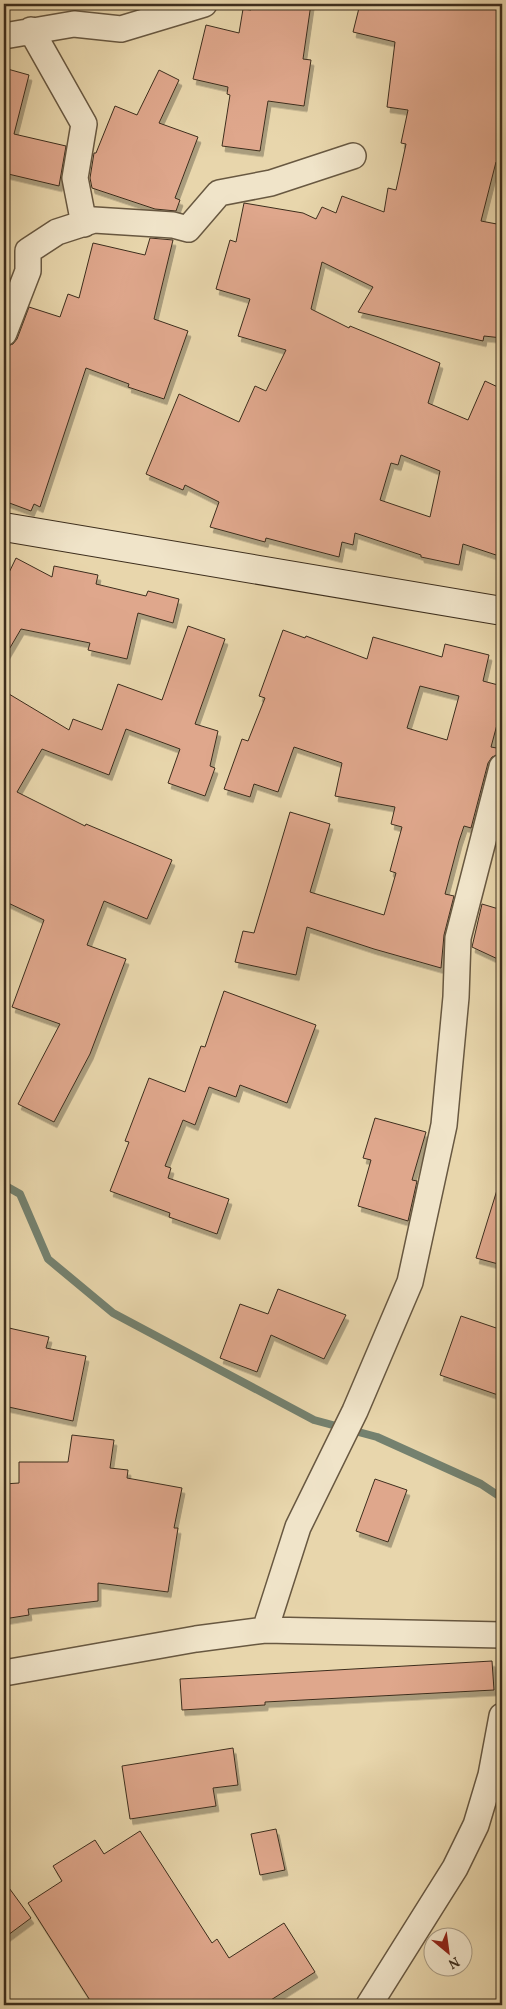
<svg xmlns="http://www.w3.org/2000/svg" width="506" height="2009" font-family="Vollkorn,serif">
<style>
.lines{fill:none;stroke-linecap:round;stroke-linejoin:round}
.stream{stroke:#74816f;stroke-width:8}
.building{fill:#dfa78c;stroke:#3d2e1d;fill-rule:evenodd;filter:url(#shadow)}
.street-casing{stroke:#685841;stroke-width:28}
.secondary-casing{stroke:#3d2e1d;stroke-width:30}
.street{stroke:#f0e4c9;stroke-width:25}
.secondary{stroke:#f0e4c9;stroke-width:28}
</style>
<defs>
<filter id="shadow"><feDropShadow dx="3" dy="5.5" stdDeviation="0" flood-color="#0004"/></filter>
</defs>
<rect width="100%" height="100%" fill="#e8d6ac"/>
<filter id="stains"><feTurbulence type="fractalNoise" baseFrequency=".004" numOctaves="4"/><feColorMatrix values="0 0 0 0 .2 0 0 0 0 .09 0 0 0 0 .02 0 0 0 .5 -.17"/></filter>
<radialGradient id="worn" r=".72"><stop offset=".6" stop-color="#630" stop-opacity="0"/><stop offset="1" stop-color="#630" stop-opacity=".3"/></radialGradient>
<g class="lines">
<!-- stream -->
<path class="stream" d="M 4,1185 L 20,1194 L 48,1259 L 113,1313 L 314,1420 L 377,1437 L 481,1484 L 502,1498"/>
</g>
<!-- building -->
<path class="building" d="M 251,4 L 311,4 L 303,59 L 311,60 L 304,106 L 268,101 L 260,151 L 222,146 L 230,95 L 227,94 L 228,87 L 193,79 L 206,25 L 239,33 L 243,9 L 251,10 Z
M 360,4 L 502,4 L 502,163 L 496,162 L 481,221 L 502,225 L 502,338 L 484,336 L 483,341 L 358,312 L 373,287 L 322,262 L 311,309 L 349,328 L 350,326 L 440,363 L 428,403 L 468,420 L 485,381 L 502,389 L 502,557 L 463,544 L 459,565 L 421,557 L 421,555 L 355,533 L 353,545 L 342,542 L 339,557 L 266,538 L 265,542 L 210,527 L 219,502 L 185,485 L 183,490 L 146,474 L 179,394 L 239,422 L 255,386 L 266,391 L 286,350 L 238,336 L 250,299 L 216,289 L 230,240 L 236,242 L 244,203 L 303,213 L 316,219 L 322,207 L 336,213 L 342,196 L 384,212 L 388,188 L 396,190 L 406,144 L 401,143 L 408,110 L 387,107 L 395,42 L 353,32 ZM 401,455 L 440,471 L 430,517 L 380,500 L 391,463 L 398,465 Z
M 4,68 L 29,75 L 14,134 L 66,146 L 59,186 L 4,173 Z
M 159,70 L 179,80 L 159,123 L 198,137 L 175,198 L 180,200 L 176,211 L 155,209 L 92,188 L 90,178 L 94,153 L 96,153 L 115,106 L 137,115 Z
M 150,238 L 173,240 L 154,319 L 188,331 L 164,399 L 128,387 L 129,384 L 86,368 L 40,507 L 34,504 L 31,511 L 4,501 L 4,347 L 13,344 L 17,339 L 29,307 L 60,317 L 68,294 L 79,298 L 93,243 L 145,255 Z
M 16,558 L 52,577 L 54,566 L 98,575 L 96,584 L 146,596 L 148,591 L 179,599 L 173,623 L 138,613 L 127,659 L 88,650 L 90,643 L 21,629 L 4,658 L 4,583 Z
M 188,626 L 225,639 L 195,724 L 218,731 L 210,766 L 215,768 L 205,796 L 168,783 L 180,749 L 126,729 L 109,775 L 42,749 L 17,792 L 85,826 L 86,824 L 172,860 L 147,919 L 104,901 L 87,945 L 126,959 L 90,1054 L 54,1122 L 18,1104 L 60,1024 L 12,1007 L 44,920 L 4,901 L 4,691 L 69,730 L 73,719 L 102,730 L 118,684 L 162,700 Z
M 283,630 L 305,638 L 306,636 L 367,659 L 373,637 L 442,657 L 445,644 L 489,655 L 483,681 L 502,686 L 502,706 L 491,747 L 502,749 L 502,753 L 492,757 L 488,763 L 471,828 L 464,826 L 459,841 L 445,894 L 454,896 L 444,935 L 441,968 L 374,949 L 307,927 L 296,975 L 235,962 L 243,931 L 254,933 L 290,812 L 330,824 L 310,892 L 384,915 L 396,873 L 390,871 L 402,827 L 391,824 L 395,807 L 335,796 L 342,763 L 294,747 L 278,792 L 254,784 L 250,797 L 224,789 L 242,739 L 248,741 L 265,698 L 259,696 ZM 420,686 L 459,696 L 447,740 L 407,728 Z
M 482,904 L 502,910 L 502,961 L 472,947 Z
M 224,991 L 316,1025 L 287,1103 L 240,1085 L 236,1097 L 209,1087 L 195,1125 L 183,1120 L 165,1166 L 171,1168 L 168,1178 L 229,1199 L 217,1234 L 169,1217 L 170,1213 L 110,1191 L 129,1142 L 125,1141 L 149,1078 L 185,1092 L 201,1046 L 205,1047 Z
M 375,1118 L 426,1132 L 412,1180 L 417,1181 L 408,1221 L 358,1206 L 371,1160 L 363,1158 Z
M 497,1190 L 502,1191 L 502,1265 L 476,1258 Z
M 278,1289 L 346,1315 L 324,1359 L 271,1335 L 257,1372 L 220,1358 L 240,1304 L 268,1314 Z
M 461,1316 L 502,1330 L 502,1383 L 498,1395 L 440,1375 Z
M 9,1328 L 49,1337 L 46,1348 L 86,1356 L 73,1421 L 4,1406 L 4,1350 Z
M 72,1435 L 114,1440 L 110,1468 L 128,1470 L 127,1478 L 182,1488 L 174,1528 L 178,1528 L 168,1592 L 98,1583 L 98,1601 L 28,1609 L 29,1615 L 4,1619 L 4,1484 L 19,1483 L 19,1462 L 68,1462 Z
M 375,1479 L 407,1490 L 388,1542 L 356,1531 Z
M 492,1661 L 494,1690 L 265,1702 L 265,1705 L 182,1710 L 180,1679 Z
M 233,1748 L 238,1785 L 213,1788 L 216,1806 L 130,1819 L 122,1766 Z
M 276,1829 L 285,1870 L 260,1875 L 251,1834 Z
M 140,1831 L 212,1943 L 217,1939 L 229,1958 L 284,1923 L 315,1972 L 263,2005 L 93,2005 L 28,1903 L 62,1881 L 53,1866 L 95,1840 L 104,1854 Z
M 4,1881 L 31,1918 L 4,1938 Z"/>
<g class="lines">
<!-- street casing -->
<g class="street-casing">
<path id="street" d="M 31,30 L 84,124 L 75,178 L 84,224
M 4,36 L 74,24 L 121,29 L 204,4
M 4,333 L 28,271 L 28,251 L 57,232 L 94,220 L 173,225 L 188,229 L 219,193 L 271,183 L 353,156
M 265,1630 L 298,1527 L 355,1411 L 410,1282 L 444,1125 L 456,997 L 458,938 L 502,767
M 4,1673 L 196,1639 L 265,1630 L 502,1635
M 369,2005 L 455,1868 L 476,1825 L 491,1775 L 502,1716"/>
</g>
<!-- secondary casing -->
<g class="secondary-casing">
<path id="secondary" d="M 4,527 L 502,611"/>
</g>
<!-- street -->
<use href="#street" class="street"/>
<!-- secondary -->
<use href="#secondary" class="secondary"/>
</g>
<!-- margin -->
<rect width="506" height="2009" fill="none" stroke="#e8d6ac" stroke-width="20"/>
<rect x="5" y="5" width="496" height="1999" fill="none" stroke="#3d2e1d" stroke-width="2.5"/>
<rect x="10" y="10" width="486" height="1989" fill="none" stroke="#3d2e1d"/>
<!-- north arrow -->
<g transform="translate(448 1952) rotate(151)"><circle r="24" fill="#f0e4c9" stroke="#a89b84"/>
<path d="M0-4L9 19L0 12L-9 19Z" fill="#8f2418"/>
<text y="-8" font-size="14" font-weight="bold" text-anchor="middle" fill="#3d2e1d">N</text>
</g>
<rect width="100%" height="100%" filter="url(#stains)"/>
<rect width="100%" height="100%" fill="url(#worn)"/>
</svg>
